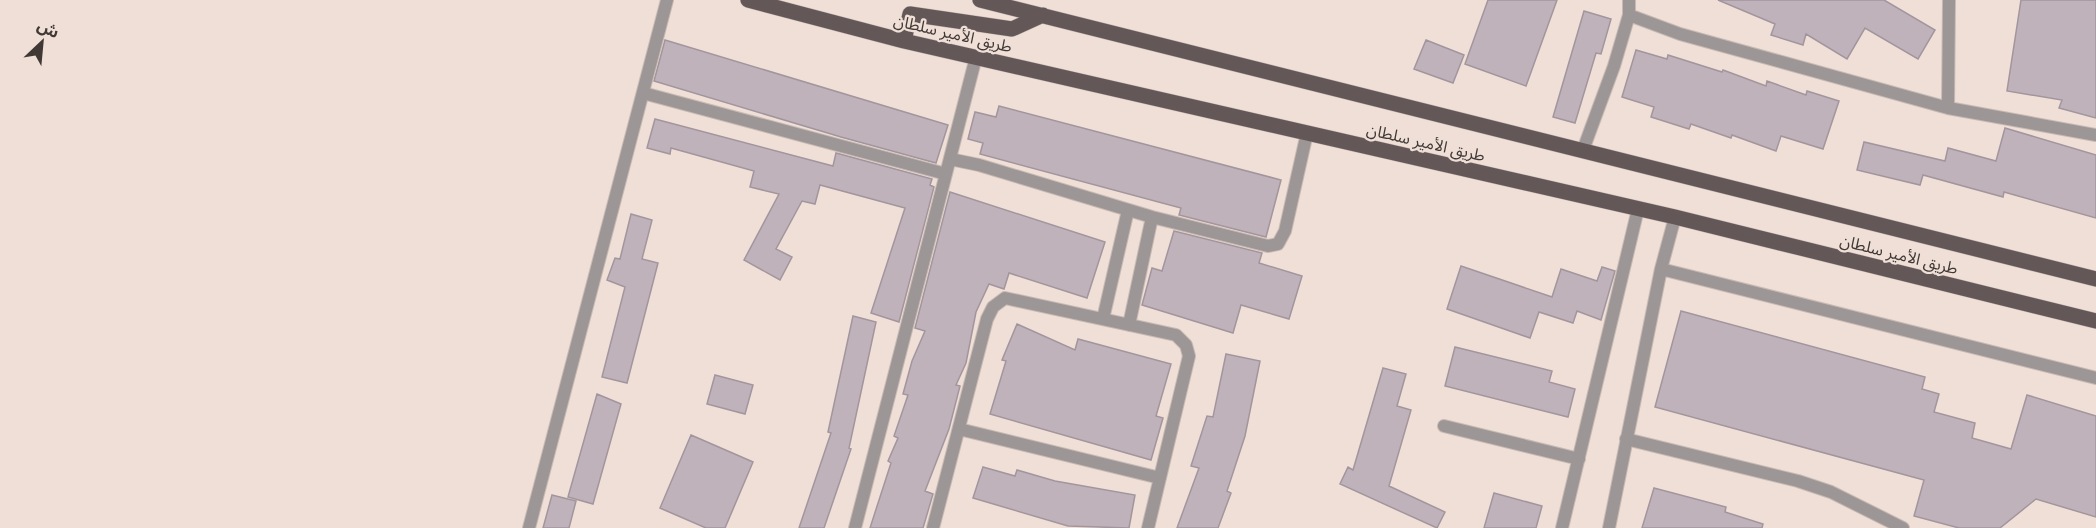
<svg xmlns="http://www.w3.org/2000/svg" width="2096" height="528" font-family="'Noto Sans','Noto Sans Arabic',sans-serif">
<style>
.building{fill:#c0b2ba;stroke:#a3959d;stroke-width:1.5}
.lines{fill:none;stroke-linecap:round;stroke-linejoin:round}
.lane-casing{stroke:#c8bab3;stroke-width:14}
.street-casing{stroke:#c8bab3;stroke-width:14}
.primary-casing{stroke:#c8bab3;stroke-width:16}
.lane{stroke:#9d9696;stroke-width:12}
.street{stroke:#9d9696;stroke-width:12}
.primary{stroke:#645758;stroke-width:15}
.labels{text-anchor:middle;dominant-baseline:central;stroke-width:4.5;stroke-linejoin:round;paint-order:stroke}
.street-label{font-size:16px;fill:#3f3835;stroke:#efdfd7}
</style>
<rect width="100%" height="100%" fill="#efdfd7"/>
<!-- building -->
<path class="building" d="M 1488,0 L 1557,0 L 1526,86 L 1465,64 Z
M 1718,0 L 1884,0 L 1935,30 L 1918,59 L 1865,28 L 1847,59 L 1806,34 L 1803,45 L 1771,35 L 1775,24 Z
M 2021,0 L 2096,0 L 2096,118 L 2059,108 L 2062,100 L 2007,91 Z
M 1584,11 L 1611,19 L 1601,54 L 1596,53 L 1575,123 L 1553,117 Z
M 665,40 L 948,125 L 936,163 L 841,137 L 654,81 Z
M 1426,40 L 1464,55 L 1453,83 L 1414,69 Z
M 1636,50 L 1667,59 L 1668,55 L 1722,72 L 1723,70 L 1766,86 L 1767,81 L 1806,95 L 1807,91 L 1839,101 L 1823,149 L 1781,136 L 1776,151 L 1732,135 L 1731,138 L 1691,124 L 1689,129 L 1651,117 L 1654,107 L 1622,97 Z
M 999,106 L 1281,180 L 1266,237 L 1179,215 L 1181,208 L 980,154 L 983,143 L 968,139 L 975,112 L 996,117 Z
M 655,119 L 833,166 L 836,153 L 932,179 L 930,185 L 934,187 L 899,322 L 871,313 L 905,208 L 820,185 L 815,204 L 802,201 L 776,249 L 792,257 L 780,280 L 744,260 L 779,194 L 750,187 L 754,171 L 671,148 L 670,154 L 647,148 Z
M 2005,128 L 2096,155 L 2096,218 L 2004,192 L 2003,197 L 1923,175 L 1920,185 L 1857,170 L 1864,142 L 1945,161 L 1948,148 L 1996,161 Z
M 950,192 L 1105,242 L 1087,298 L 1009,273 L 1004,289 L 989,284 L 976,312 L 966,363 L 956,385 L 960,386 L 949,429 L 925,491 L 933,494 L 923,528 L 870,528 L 891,463 L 888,461 L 898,438 L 894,436 L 908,395 L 903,394 L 912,361 L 925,331 L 915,328 Z
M 631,214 L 652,220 L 642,259 L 658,263 L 627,383 L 602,377 L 625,287 L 607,280 L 615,258 L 620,259 Z
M 1174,231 L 1262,253 L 1259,263 L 1302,276 L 1289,319 L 1241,305 L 1233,333 L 1142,305 L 1152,268 L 1162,271 Z
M 1461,266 L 1552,297 L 1561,269 L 1597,281 L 1602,267 L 1615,271 L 1601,320 L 1577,311 L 1573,323 L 1539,312 L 1530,338 L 1447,309 Z
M 1681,311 L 1925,377 L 1922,389 L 1939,394 L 1934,412 L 1975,423 L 1972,438 L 2011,449 L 2027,395 L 2096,416 L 2096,517 L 2036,499 L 2000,528 L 1959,528 L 1914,516 L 1924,480 L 1655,407 Z
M 853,316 L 876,322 L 849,448 L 851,449 L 824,528 L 799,528 L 831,433 L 828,432 Z
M 1017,324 L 1075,350 L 1078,339 L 1171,364 L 1156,416 L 1163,418 L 1151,460 L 990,414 L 1006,361 L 1002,360 Z
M 1455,347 L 1552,371 L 1549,382 L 1575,389 L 1568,417 L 1445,386 Z
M 1226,354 L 1260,361 L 1245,436 L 1227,491 L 1231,493 L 1218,528 L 1177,528 L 1199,468 L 1191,466 L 1207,416 L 1213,417 Z
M 1383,368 L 1406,374 L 1397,406 L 1411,410 L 1389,486 L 1445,512 L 1437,528 L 1340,484 L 1348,467 L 1353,470 Z
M 715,375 L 753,385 L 745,414 L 707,404 Z
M 597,394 L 621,404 L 593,504 L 568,497 Z
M 691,435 L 753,462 L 725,528 L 706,528 L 660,508 Z
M 983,467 L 1015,476 L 1017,470 L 1055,481 L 1135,495 L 1129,528 L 1068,526 L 973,498 Z
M 1654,488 L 1726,507 L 1725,512 L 1763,524 L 1762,528 L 1642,528 Z
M 1494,493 L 1542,506 L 1536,528 L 1484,528 Z
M 552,495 L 576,501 L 569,528 L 543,528 Z"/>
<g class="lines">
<!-- lane casing -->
<g class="lane-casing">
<path id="lane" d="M 643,93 L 946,174
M 950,159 L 979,165 L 1152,217 L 1268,246 L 1278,244 L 1285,231 L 1307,133
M 1661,269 L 2096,378
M 1103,319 L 1128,210
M 1129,325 L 1152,217
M 1444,426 L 1579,459
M 959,429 L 1160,478
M 1626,439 L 1798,481 L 1831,492 L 1903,528
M 529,528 L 667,0
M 855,528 L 976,57
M 933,528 L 987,319 L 993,307 L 1005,298 L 1176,335 L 1186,345 L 1189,356 L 1148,528
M 1562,528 L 1638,209
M 1609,528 L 1661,269 L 1675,217"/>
</g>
<!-- street casing -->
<g class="street-casing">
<path id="street" d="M 1629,0 L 1629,15 L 1680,34 L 1948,108 L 2096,135
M 1948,108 L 1949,0
M 1583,150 L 1614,66 L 1629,15"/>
</g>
<!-- primary casing -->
<g class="primary-casing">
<path id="primary" d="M 748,0 L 904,41 L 1675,217 L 2096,321
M 980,0 L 2096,279
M 904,41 L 910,14 L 1012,29 L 1043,15"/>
</g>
<!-- lane -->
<use href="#lane" class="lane"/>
<!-- street -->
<use href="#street" class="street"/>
<!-- primary -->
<use href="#primary" class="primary"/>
</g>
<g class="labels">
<!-- street labels -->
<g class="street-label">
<text transform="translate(953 33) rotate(13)">طريق الأمير سلطان</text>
<text transform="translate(1426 142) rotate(13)">طريق الأمير سلطان</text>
<text transform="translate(1899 254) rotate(14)">طريق الأمير سلطان</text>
</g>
</g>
<!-- north arrow -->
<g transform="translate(42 42) rotate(26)" stroke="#efdfd7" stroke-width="4.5" paint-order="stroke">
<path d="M0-4.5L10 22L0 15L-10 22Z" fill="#3f3835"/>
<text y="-9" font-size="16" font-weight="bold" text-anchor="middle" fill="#3f3835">ش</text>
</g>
</svg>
